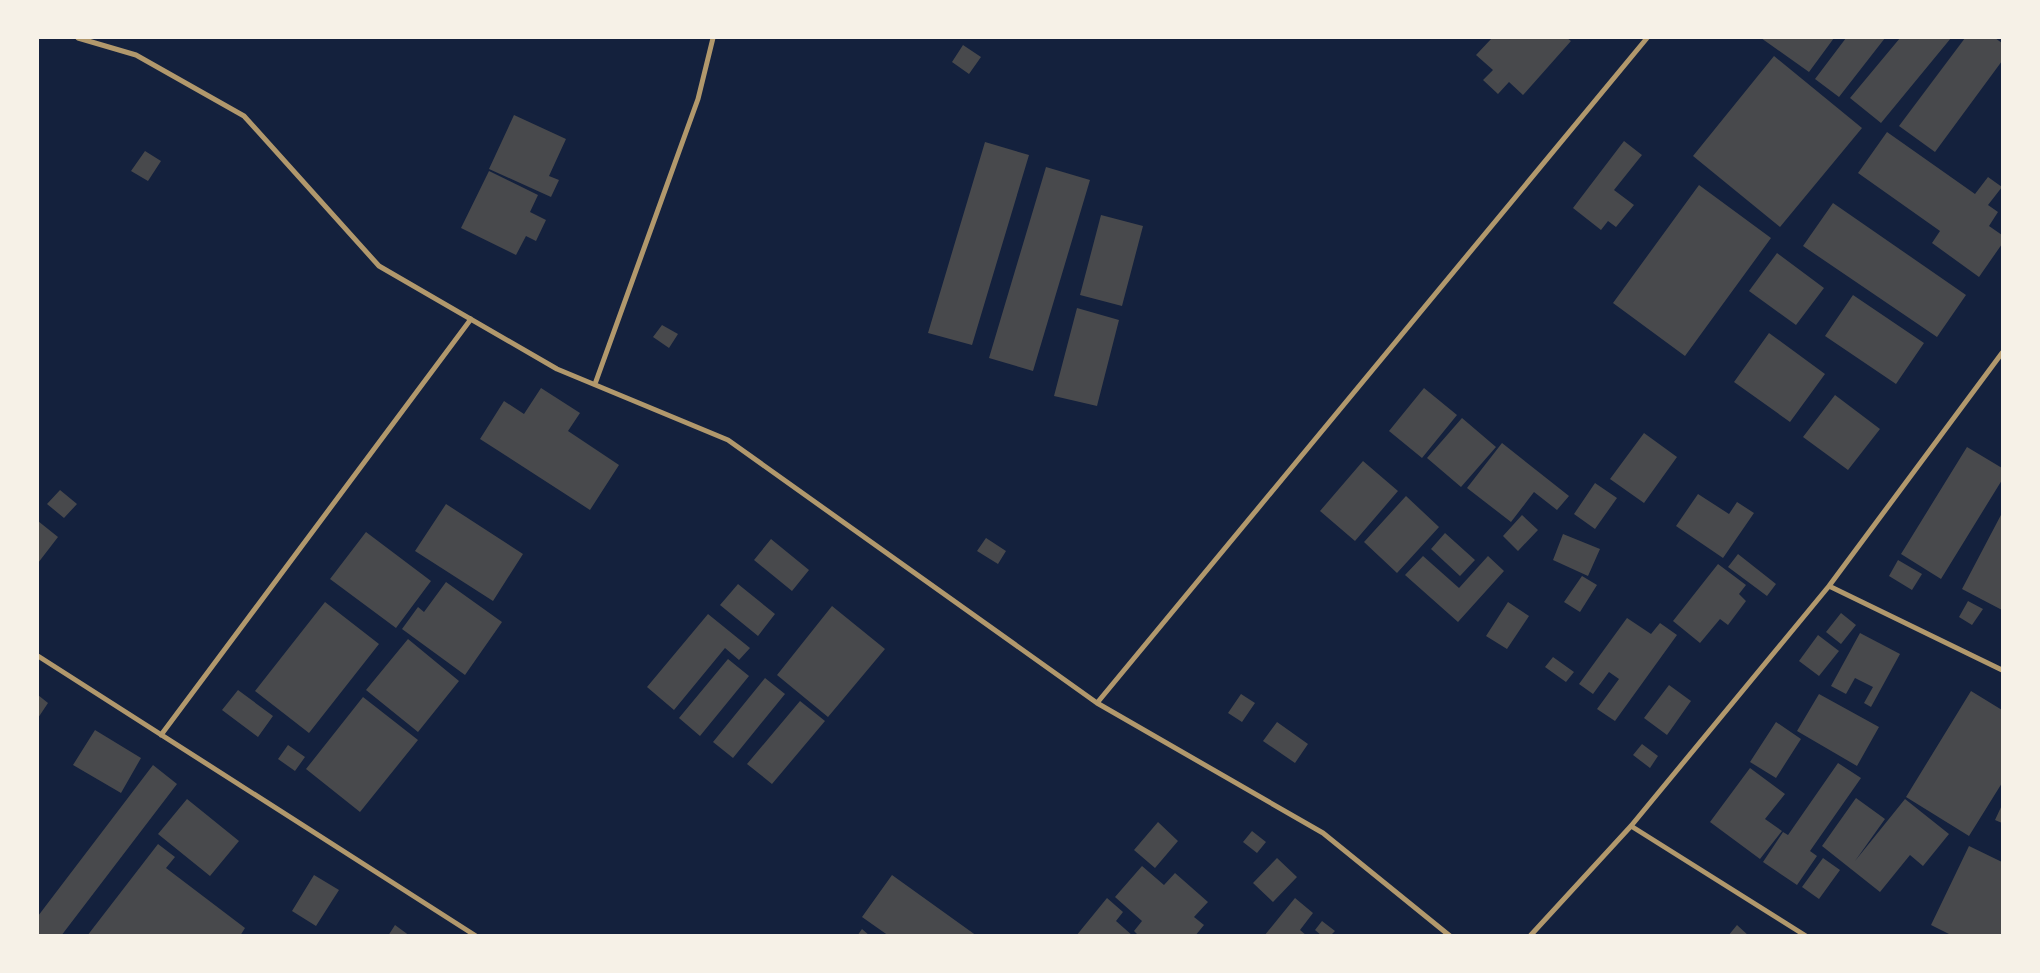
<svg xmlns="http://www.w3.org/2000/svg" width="2040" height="973" font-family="Literata,serif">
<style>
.building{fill:#48494c}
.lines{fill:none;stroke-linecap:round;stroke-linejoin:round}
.minor{stroke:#b1986c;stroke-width:5}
</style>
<rect width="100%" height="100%" fill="#14213d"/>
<!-- building -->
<path class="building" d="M 1492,38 L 1567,38 L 1571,41 L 1523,95 L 1509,82 L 1498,94 L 1483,80 L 1493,70 L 1476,55 Z
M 1761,38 L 1834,38 L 1809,72 Z
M 1846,38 L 1885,38 L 1839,97 L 1815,79 Z
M 1900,38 L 1951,38 L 1881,123 L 1850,98 Z
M 1965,38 L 1995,38 L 2002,43 L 2002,61 L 1935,152 L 1899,126 Z
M 963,45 L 981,57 L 969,74 L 952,62 Z
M 1774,56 L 1862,128 L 1780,227 L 1693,156 Z
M 514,115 L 566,139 L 549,176 L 559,180 L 551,197 L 489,169 Z
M 1887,132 L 1975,194 L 1988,177 L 2002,187 L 1988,205 L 1998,212 L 1989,226 L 2002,235 L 2002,244 L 1979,277 L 1932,243 L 1940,231 L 1858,173 Z
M 1624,141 L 1642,155 L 1614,190 L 1634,205 L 1616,227 L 1608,221 L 1601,230 L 1573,208 Z
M 985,142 L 1029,155 L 972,345 L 928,333 Z
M 145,151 L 161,161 L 148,181 L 131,171 Z
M 1046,167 L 1090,180 L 1033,371 L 989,358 Z
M 489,171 L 538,195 L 530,212 L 546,220 L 536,241 L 526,236 L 516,255 L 461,228 Z
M 1699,185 L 1771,238 L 1685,356 L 1613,303 Z
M 1833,203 L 1966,295 L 1937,337 L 1803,246 Z
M 1101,215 L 1143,226 L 1122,306 L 1080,295 Z
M 1777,253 L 1824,288 L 1796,325 L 1749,291 Z
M 1853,295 L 1924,343 L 1896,384 L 1825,336 Z
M 1077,308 L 1119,320 L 1097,406 L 1054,396 Z
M 662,325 L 678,334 L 669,348 L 653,337 Z
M 1769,333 L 1825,374 L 1790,422 L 1734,382 Z
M 541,388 L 580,413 L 568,431 L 619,465 L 590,510 L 480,439 L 504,401 L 524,414 Z
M 1424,388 L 1457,415 L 1422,458 L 1389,431 Z
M 1835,395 L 1880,429 L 1848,470 L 1803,437 Z
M 1462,418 L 1496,447 L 1461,487 L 1427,458 Z
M 1644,433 L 1677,457 L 1644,503 L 1610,479 Z
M 1502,443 L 1569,496 L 1557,510 L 1534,492 L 1511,522 L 1467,488 Z
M 1967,447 L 2002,468 L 2002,480 L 1941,579 L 1901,554 Z
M 1363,461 L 1398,491 L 1355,541 L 1320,511 Z
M 1595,483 L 1617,498 L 1595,529 L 1574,514 Z
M 60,490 L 77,504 L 64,518 L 47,504 Z
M 1698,494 L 1729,514 L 1737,502 L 1754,513 L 1723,558 L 1676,526 Z
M 1406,496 L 1439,527 L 1397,573 L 1364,542 Z
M 446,504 L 523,554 L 493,601 L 415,551 Z
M 2002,513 L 2002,610 L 1962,589 Z
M 1522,515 L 1538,530 L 1518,551 L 1503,536 Z
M 38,521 L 58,537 L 38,563 Z
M 366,532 L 431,581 L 396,628 L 330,579 Z
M 1445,533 L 1475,560 L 1460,576 L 1431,549 Z
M 1563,534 L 1600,549 L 1588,576 L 1553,560 Z
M 986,538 L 1006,551 L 998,564 L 977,551 Z
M 771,539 L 809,570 L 792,591 L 754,560 Z
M 1738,554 L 1776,584 L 1767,596 L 1728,567 Z
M 1423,556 L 1459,588 L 1488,556 L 1504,571 L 1458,622 L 1405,575 Z
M 1898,560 L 1922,574 L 1912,590 L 1889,576 Z
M 1718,564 L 1746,585 L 1739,594 L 1746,601 L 1728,625 L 1720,619 L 1700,643 L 1673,621 Z
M 1582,576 L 1597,585 L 1580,612 L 1564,602 Z
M 446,582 L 502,622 L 465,675 L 402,629 L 418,607 L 424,612 Z
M 738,584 L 775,614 L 758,636 L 720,605 Z
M 1968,601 L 1983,609 L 1972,625 L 1959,617 Z
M 325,602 L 379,644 L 309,733 L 255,691 Z
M 1508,602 L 1529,616 L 1507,649 L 1486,636 Z
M 832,606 L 885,649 L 828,717 L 777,675 Z
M 1841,613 L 1856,625 L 1841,644 L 1826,632 Z
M 708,614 L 750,648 L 739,660 L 725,648 L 674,710 L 647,687 Z
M 1627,618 L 1651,634 L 1660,623 L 1677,635 L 1615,721 L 1597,709 L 1619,679 L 1609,672 L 1593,694 L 1579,684 Z
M 1860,633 L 1900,654 L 1871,707 L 1864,703 L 1873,687 L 1855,678 L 1846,694 L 1831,686 Z
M 1818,635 L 1839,651 L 1819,676 L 1799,661 Z
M 408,639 L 459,681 L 418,732 L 366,690 Z
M 1553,657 L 1574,672 L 1566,682 L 1545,667 Z
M 728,659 L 749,676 L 700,736 L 679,718 Z
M 765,678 L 785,694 L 733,758 L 713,742 Z
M 1669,685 L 1691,701 L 1667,735 L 1644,718 Z
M 238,690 L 273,716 L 258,737 L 222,710 Z
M 1971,691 L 2002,710 L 2002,783 L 1969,836 L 1906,797 Z
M 1241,694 L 1255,703 L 1242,722 L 1228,713 Z
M 1819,694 L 1879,727 L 1857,766 L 1797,731 Z
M 38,695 L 48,703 L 38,718 Z
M 363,697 L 418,740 L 360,812 L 306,769 Z
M 800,701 L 825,721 L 772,784 L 747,764 Z
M 1277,722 L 1308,744 L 1295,763 L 1263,741 Z
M 1776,722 L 1801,739 L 1776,778 L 1750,762 Z
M 95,730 L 141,758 L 121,793 L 73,765 Z
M 1642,744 L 1658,756 L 1650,768 L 1633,755 Z
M 288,745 L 305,757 L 295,771 L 278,759 Z
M 1838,763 L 1861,778 L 1810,851 L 1817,856 L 1797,885 L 1763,862 L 1783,832 L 1788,835 Z
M 153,765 L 177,784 L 61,936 L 38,936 L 38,916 Z
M 1750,768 L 1785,794 L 1765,819 L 1782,831 L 1760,859 L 1710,822 Z
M 1856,798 L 1885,819 L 1855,861 L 1905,799 L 1949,834 L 1923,866 L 1910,855 L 1880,892 L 1822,846 Z
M 187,799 L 239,841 L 210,876 L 158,834 Z
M 2002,805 L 2002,823 L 1995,820 Z
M 1158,822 L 1178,841 L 1155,868 L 1134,850 Z
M 1252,831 L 1266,842 L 1257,853 L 1243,842 Z
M 158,844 L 175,857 L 166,868 L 245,928 L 240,936 L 87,936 Z
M 1969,846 L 2002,862 L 2002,936 L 1953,936 L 1931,925 Z
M 1277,858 L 1297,877 L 1273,902 L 1253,883 Z
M 1823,858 L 1840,870 L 1819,899 L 1802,887 Z
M 1142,866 L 1164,885 L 1175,873 L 1208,902 L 1194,917 L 1204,925 L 1195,936 L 1139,936 L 1134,931 L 1142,921 L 1115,897 Z
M 314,875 L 339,890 L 316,926 L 292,911 Z
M 892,875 L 977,936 L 889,936 L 862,917 Z
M 1107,898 L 1123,912 L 1116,921 L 1133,936 L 1076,936 Z
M 1295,898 L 1313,913 L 1300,930 L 1307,936 L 1264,936 Z
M 1322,921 L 1335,931 L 1330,936 L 1322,936 L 1315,930 Z
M 395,925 L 410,936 L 388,936 Z
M 1737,925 L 1749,936 L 1728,936 Z
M 862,929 L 870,936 L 857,936 Z"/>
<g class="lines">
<!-- minor -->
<path class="minor" d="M 78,38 L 136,55 L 244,116 L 379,266 L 557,369 L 728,440 L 1097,703 L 1323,833 L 1450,936
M 595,384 L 698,99 L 713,38
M 1829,586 L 2002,670
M 38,656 L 476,936
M 1097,703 L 1647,38
M 161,735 L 471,319
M 1631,826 L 1806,936
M 1530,936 L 1631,826 L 1829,586 L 2002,353"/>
</g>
<!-- border -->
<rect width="2040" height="973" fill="none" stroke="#f6f1e7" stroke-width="78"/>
</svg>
